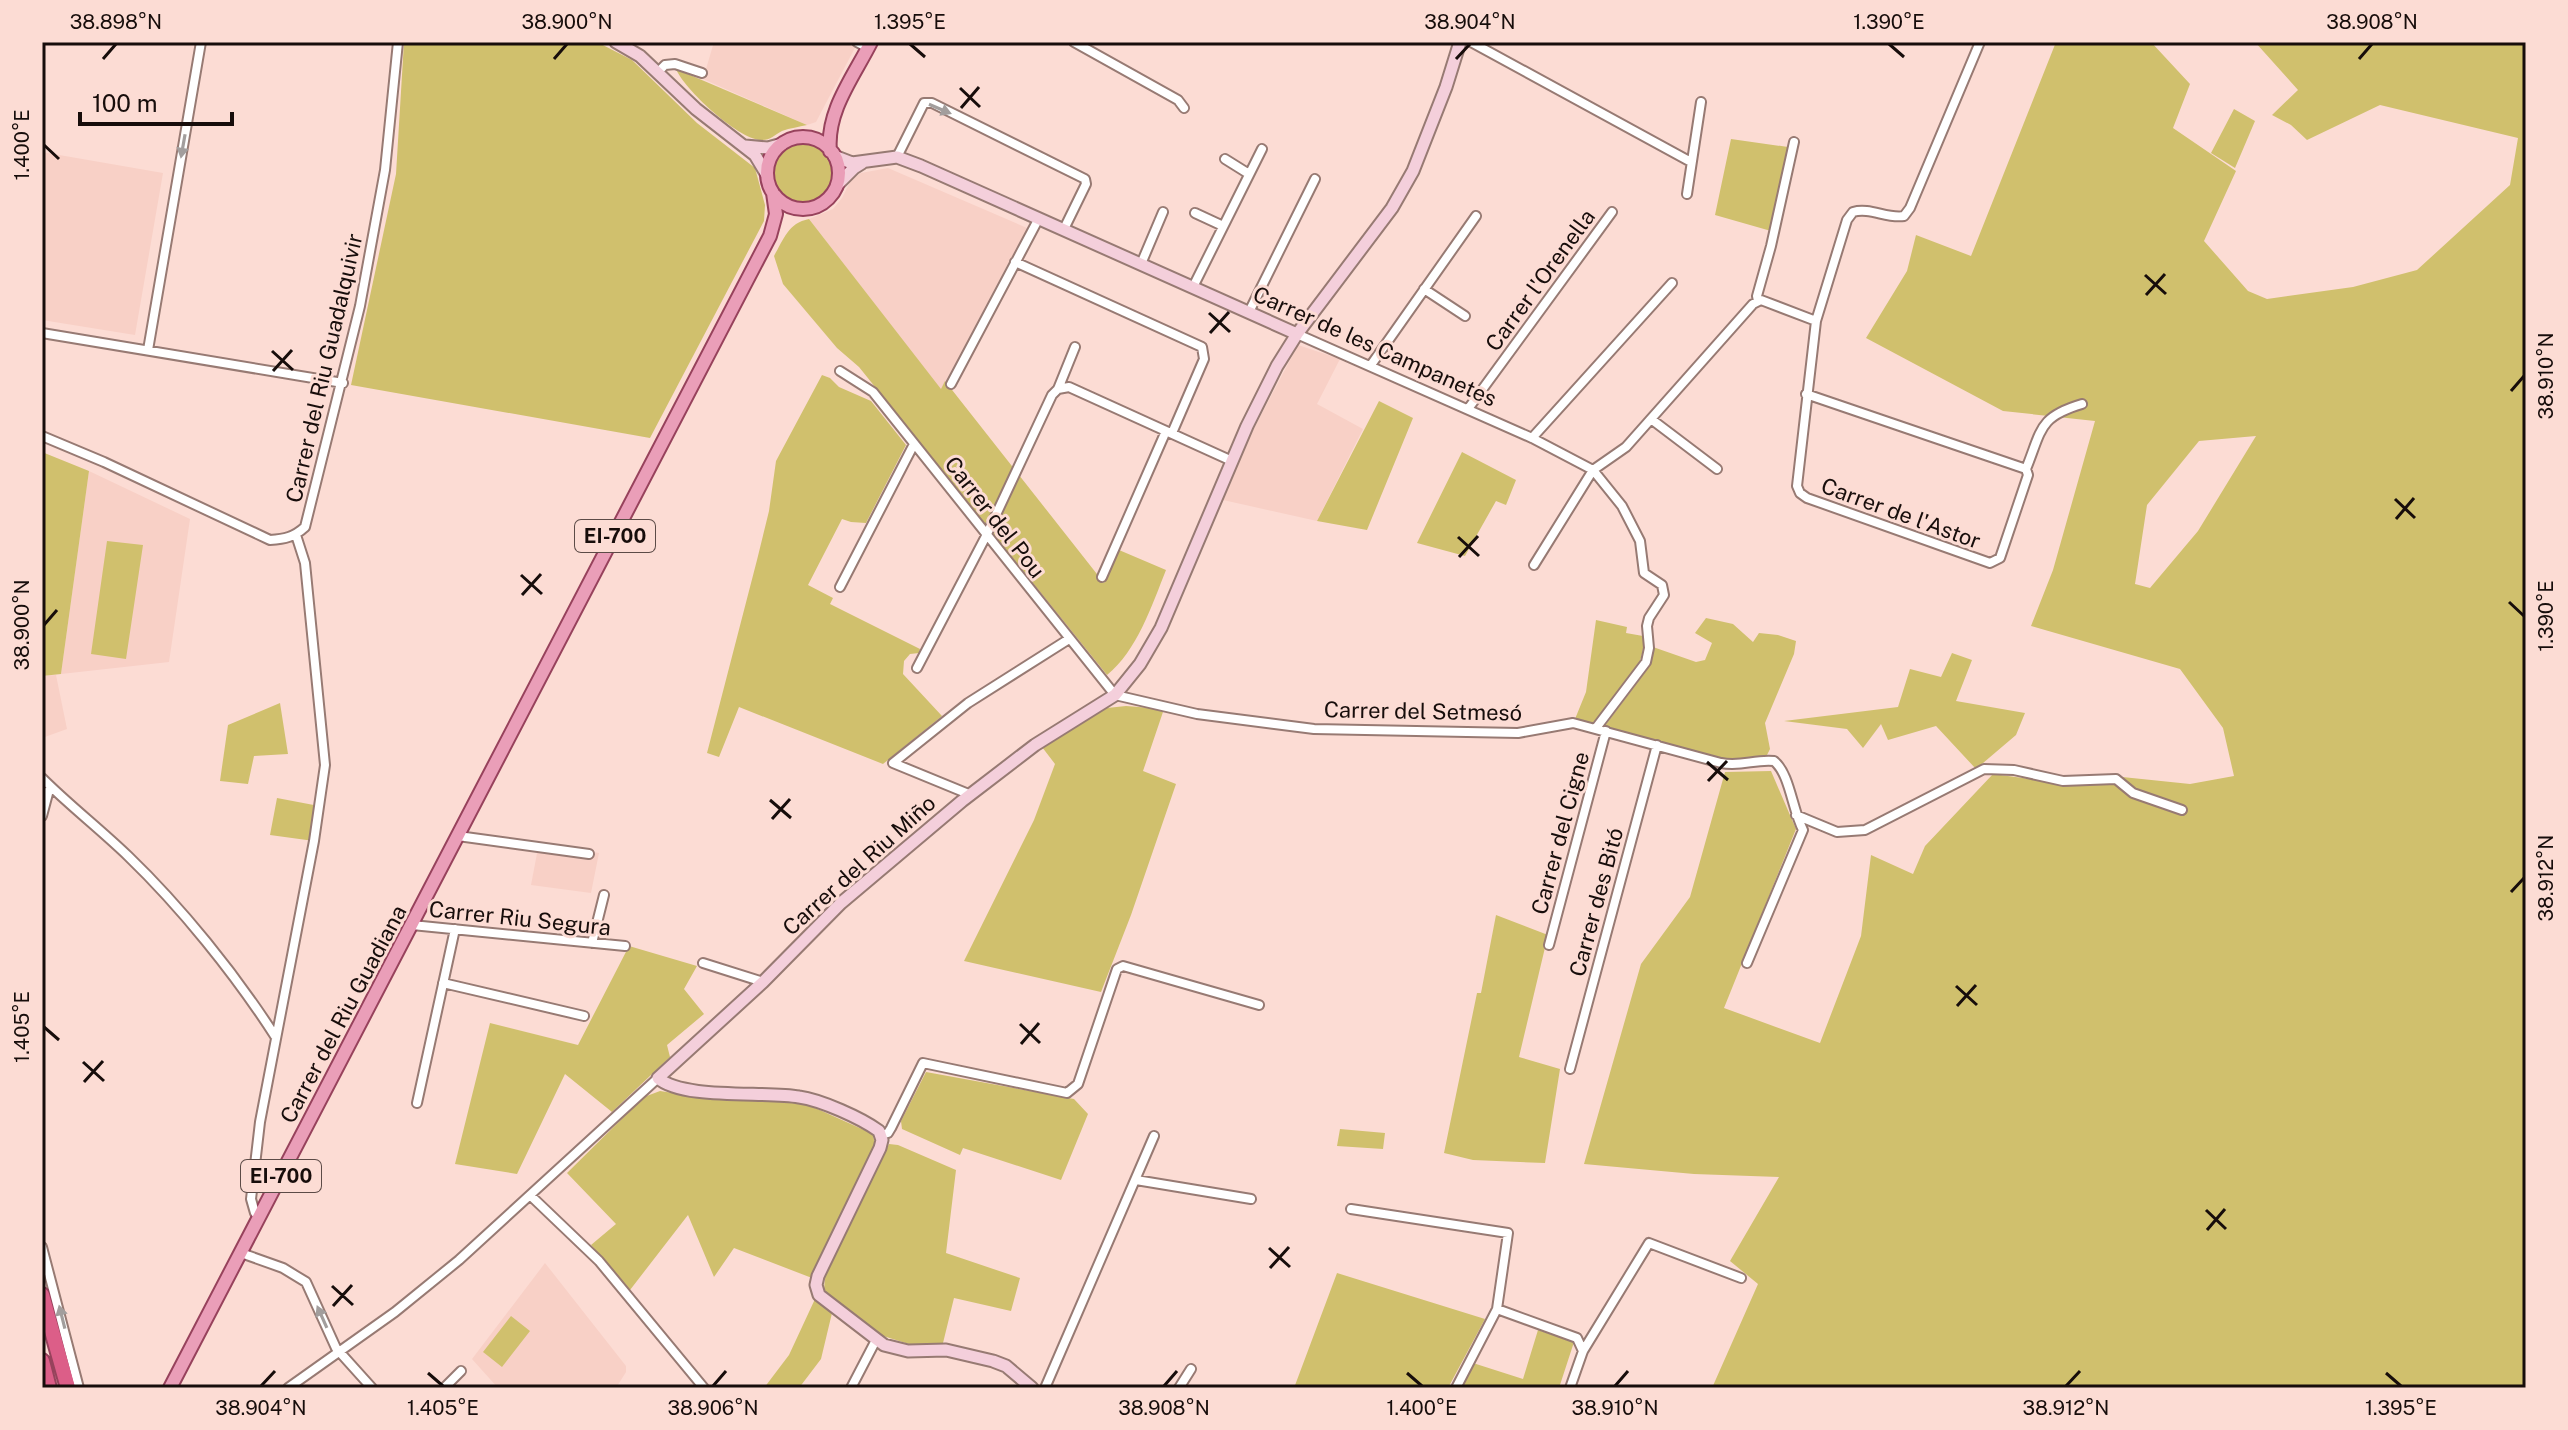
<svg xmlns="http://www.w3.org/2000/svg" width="2568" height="1430" font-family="'Public Sans',sans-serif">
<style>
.built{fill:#f8d0c6}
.green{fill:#d0c06d;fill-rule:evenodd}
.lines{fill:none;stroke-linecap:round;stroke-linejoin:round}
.street-casing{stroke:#977a73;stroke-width:12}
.secondary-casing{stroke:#977a73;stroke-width:15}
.primary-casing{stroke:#97425c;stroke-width:16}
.highway-casing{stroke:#97425c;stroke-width:18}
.street{stroke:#fff;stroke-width:8}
.secondary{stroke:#f4cfdb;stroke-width:11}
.primary{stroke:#ea9eb8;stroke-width:12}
.highway{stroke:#dc5e88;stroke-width:14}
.oneway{fill:#a29e9d}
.ticks{fill:none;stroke:#170d0b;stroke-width:3}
.labels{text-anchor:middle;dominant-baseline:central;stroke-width:6;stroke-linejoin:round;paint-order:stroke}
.shield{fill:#fcdcd4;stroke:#5c4b47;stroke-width:2}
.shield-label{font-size:20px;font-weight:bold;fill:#170d0b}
.street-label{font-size:22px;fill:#170d0b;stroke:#fcdcd4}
.neatline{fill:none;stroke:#170d0b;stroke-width:3}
.ticks-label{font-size:20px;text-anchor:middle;fill:#170d0b}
</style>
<rect width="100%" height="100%" fill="#fcdcd4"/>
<!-- built -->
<path class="built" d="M 714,42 L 858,42 L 816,122 L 807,125 L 703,79 Z
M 42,152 L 163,173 L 135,335 L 42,320 Z
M 888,168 L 1027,228 L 941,390 L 809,219 L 833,209 L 842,198 L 851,180 L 861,173 Z
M 1298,345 L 1340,359 L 1317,404 L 1363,429 L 1317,521 L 1223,500 L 1243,449 Z
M 89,471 L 190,519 L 169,662 L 61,674 Z
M 56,675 L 67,729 L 42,738 L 42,676 Z
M 539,843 L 599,853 L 591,893 L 531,885 Z
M 545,1263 L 626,1366 L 626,1372 L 616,1388 L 498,1388 L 472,1359 Z"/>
<!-- green -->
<path class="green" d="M 404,42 L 597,42 L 632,60 L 697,123 L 755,168 L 765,205 L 764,221 L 650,438 L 351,385 L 396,174 Z
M 2056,42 L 2151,42 L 2190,84 L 2173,128 L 2236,171 L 2204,241 L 2248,291 L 2267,299 L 2353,287 L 2417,270 L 2510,185 L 2518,138 L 2380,105 L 2307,140 L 2291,125 L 2272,115 L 2298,90 L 2255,42 L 2526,42 L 2526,1388 L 1712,1388 L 1758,1284 L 1730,1261 L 1779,1177 L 1694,1174 L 1584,1164 L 1641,964 L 1690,897 L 1725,772 L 1771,771 L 1796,829 L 1724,1008 L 1820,1043 L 1861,936 L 1871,855 L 1913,874 L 1925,846 L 1993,774 L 2069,784 L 2103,775 L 2190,784 L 2234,776 L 2223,728 L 2180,669 L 2031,626 L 2053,570 L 2095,421 L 2003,411 L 1866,338 L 1907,271 L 1916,235 L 1971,256 ZM 2256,436 L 2198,531 L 2150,588 L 2135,584 L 2147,505 L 2199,441 Z
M 676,69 L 807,125 C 799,127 790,128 782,131 C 774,135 770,141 760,140 C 737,138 684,89 676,69 Z
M 2234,109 L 2255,121 L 2235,168 L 2211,153 Z
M 1731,139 L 1788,147 L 1771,231 L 1715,215 Z
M774 173a29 29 0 1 1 58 0a29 29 0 1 1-58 0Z
M 809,219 L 941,389 L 945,381 L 1104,583 L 1119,550 L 1166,570 C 1152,605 1137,651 1107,675 L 859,367 L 837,348 L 783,284 L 774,256 C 784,239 788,223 809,219 Z
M 822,375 L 830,378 L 839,387 L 871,401 L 906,445 L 866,523 L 851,522 L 842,519 L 808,585 L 833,598 L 830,604 L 920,649 L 919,653 L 910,654 L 904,661 L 903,674 L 942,716 L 883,764 L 739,707 L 719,757 L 707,753 L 757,560 L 769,511 L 776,461 Z
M 1379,401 L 1413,418 L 1367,530 L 1317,521 Z
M 42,452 L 89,471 L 61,674 L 42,676 Z
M 1462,452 L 1516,480 L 1506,505 L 1496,501 L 1465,556 L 1417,543 Z
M 107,541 L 143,545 L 126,659 L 91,654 Z
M 1706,618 L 1733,624 L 1753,642 L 1759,633 L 1778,635 L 1796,641 L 1794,654 L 1765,723 L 1770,749 L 1767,755 L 1738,762 L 1604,727 L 1646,671 L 1653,647 L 1696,662 L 1705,660 L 1712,643 L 1695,633 Z
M 1596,620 L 1627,627 L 1626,633 L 1643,636 C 1648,667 1614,705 1591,724 L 1575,719 L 1586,692 Z
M 1952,653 L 1972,660 L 1956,701 L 2025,713 L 2016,735 L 1976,769 L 1936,726 L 1888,740 L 1881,724 L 1863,748 L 1847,729 L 1784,721 L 1898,707 L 1910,669 L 1941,677 Z
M 280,703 L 288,754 L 254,756 L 248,784 L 220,781 L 228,725 Z
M 1126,706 L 1164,709 L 1143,771 L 1176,784 L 1131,915 L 1101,992 L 964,961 L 1034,820 L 1055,764 L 1042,747 L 1107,708 Z
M 277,798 L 319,806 L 314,841 L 270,835 Z
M 1496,915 L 1548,935 L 1519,1057 L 1560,1069 L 1545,1163 L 1473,1160 L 1444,1153 L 1477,993 L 1481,993 Z
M 629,946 L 697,966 L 684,989 L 704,1014 L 667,1045 L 670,1057 L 612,1112 L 565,1074 L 517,1174 L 455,1164 L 490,1023 L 578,1045 Z
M 926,1072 L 1074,1099 L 1088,1114 L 1061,1180 L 963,1148 L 960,1155 L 902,1129 L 901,1121 Z
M 660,1091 L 699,1097 L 802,1102 L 873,1134 L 875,1146 L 812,1278 L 734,1248 L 714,1277 L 688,1215 L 630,1290 L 591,1245 L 616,1224 L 567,1173 L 644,1097 Z
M 1340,1129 L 1385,1133 L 1383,1149 L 1337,1146 Z
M 889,1144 L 898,1145 L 956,1170 L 946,1253 L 1020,1278 L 1011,1311 L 954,1298 L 943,1343 L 912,1345 L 880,1335 L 824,1291 L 825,1276 Z
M 1337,1273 L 1485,1319 L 1448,1388 L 1294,1388 Z
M 815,1299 L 832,1313 L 821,1359 L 799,1388 L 764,1388 L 789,1355 Z
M 511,1316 L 530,1331 L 502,1367 L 483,1352 Z
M 1538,1330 L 1574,1342 L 1559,1388 L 1462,1388 L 1473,1363 L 1523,1379 Z"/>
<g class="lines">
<!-- street casing -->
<g class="street-casing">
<path id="street" d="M 857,42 L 868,48
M 1074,42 L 1178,100 L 1184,108
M 1471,42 L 1691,162
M 1980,42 L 1910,208 L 1904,216 C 1887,219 1870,207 1853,212 L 1847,220 L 1816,321 L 1797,486 L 1800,493 L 1807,498 L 1990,563 L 2000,558 L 2028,475 L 2026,469 C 2042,430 2038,417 2082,404
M 659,71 L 665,65 L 675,64 L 702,73
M 897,157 L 924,103 L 932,103 L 1085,179 L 1086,184 L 1064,229
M 1225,159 L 1249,174
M 1687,194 L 1701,102
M 1195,213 L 1223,226
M 1015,262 L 1202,347 L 1204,359 L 1172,433
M 1141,264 L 1163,212
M 1193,287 L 1262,149
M 1424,289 L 1465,316
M 1758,301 L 1757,296 L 1771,246 L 1794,142
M 1249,312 L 1315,179
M 42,333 L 343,383
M 1297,334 L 1532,438 L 1593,470 L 1622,506 L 1640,541 L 1644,573 L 1662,585 L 1664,595 L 1649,618 L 1647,626 L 1649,648 L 1646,662 L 1596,728
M 148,350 L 201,42
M 1371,365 L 1476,216
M 840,371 L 873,392 L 1115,695 L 1197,714 L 1314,729 L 1518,733 L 1573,723 L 1721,763 C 1742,767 1754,759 1774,761 C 1790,774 1792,809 1803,830 L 1747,963
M 951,384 L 1039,218
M 1058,389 L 1069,387 L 1232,461
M 1806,394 L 2026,469
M 1468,409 L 1612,212
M 1651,419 L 1717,469
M 42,436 L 104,462 L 270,540 C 285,539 294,537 305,527 L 360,306 L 385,170 L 398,42
M 1532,438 L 1672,283
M 1534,565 L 1593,470 L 1626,447 L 1753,304 L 1761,300 L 1816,321
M 1102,577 L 1166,431
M 840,587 L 914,444
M 917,668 L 986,536 L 1052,395 L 1058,389 L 1075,347
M 42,778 C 69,805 100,829 128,856 C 181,907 235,974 275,1036
M 971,795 L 893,763 L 968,703 L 1069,639
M 1796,815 L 1837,832 L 1865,830 L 1984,769 L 2014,770 L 2063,781 L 2116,779 L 2133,793 L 2182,810
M 42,816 L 50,786
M 458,836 L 589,854
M 412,925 L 625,946
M 592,943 L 604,895
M 1549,945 L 1606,731
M 703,963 L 763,982
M 443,983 L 584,1016
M 1570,1069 L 1657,745
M 417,1103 L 455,929
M 881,1135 L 888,1133 L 891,1128 L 923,1063 L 1067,1093 L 1078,1084 L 1117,969 L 1123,966 L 1259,1005
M 1136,1180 L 1251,1199
M 531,1196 L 599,1261 L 704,1388
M 1351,1209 L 1508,1233 L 1497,1309 L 1456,1388
M 260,1216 L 255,1213 L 251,1199 L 260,1122 L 314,841 L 325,765 L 305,563 L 296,535
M 42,1247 L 79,1388
M 241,1253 L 283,1268 L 306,1282 L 336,1348 L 372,1388
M 1497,1309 L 1577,1338 L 1583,1351
M 288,1388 L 395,1312 L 459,1260 L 658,1078
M 444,1388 L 461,1371
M 851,1388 L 876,1340
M 1045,1388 L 1154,1136
M 1179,1388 L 1191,1369
M 1570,1388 L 1583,1351 L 1649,1243 L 1741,1278"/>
</g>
<!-- secondary casing -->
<g class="secondary-casing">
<path id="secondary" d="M 616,42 L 640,56 L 696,109 L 755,155 L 767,175
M 745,146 L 768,148 L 782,144
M 834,156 L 852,163 L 897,157 L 921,166 L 1297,334
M 837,185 L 854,168 L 862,163
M 1032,1388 L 1006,1366 L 993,1361 L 946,1350 L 908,1351 L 884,1345 L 819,1295 L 816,1285 L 818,1276 L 880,1148 L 882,1140 L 879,1131 C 861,1118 821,1100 799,1097 C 764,1091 683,1100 658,1078 L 763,982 L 841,903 L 962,801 L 1035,745 L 1115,695 L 1140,664 L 1161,628 L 1247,426 L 1277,366 L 1297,334 L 1392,208 L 1413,171 L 1446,87 L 1460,42"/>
</g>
<!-- primary casing -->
<g class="primary-casing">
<path id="primary" d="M767 173a36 36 0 1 1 72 0a36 36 0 1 1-72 0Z
M 830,151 C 826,111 854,76 871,42
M 170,1388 L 770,236 L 776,214 L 773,193"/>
</g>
<!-- highway casing -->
<g class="highway-casing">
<path id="highway" d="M 42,1295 L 68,1388
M 42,1361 L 49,1388"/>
</g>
<!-- street -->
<use href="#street" class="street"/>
<!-- secondary -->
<use href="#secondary" class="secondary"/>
<!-- primary -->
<use href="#primary" class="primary"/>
<!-- highway -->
<use href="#highway" class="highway"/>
</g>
<!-- one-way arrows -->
<defs><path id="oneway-solid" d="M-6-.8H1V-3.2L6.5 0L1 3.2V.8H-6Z" transform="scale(2)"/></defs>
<g class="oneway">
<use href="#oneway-solid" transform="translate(940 109) rotate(23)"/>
<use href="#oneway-solid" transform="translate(183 146) rotate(100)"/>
<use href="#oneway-solid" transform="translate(62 1317) rotate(-104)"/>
<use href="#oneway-solid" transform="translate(322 1317) rotate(-114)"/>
</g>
<!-- ticks -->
<path class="ticks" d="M 910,44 L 925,57M 1889,44 L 1904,57M 103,59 L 116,44M 554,59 L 567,44M 1456,59 L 1470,44M 2359,59 L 2372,44M 960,88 L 980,107M 961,108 L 979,87M 44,145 L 59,159M 2145,275 L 2166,294M 2146,295 L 2165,274M 1209,313 L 1230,332M 1210,333 L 1229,312M 272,351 L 293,370M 273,371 L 292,350M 2511,391 L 2524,376M 2395,499 L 2415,518M 2396,519 L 2414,498M 1458,537 L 1479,556M 1459,557 L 1478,536M 521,575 L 542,594M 522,595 L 541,574M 2509,602 L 2524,616M 44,625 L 57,610M 1707,762 L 1728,780M 1708,781 L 1727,761M 770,800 L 791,818M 772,819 L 790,799M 2511,892 L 2524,878M 1956,986 L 1977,1005M 1957,1006 L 1976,985M 1020,1024 L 1040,1043M 44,1027 L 59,1040M 1021,1044 L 1039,1023M 83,1062 L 104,1081M 84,1082 L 103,1061M 2206,1210 L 2226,1229M 2207,1230 L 2225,1209M 1269,1248 L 1290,1267M 1270,1268 L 1289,1247M 332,1286 L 353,1305M 333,1306 L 352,1285M 428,1373 L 443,1386M 1407,1373 L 1422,1386M 2386,1373 L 2401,1386M 261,1386 L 275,1371M 713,1386 L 726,1371M 1164,1386 L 1177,1371M 1615,1386 L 1628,1371M 2066,1386 L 2080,1371"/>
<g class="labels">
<!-- shield labels -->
<g class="shield">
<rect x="575" y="520" width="80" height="32" rx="6"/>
<rect x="241" y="1160" width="80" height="32" rx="6"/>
</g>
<g class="shield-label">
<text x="615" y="536">EI-700</text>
<text x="281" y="1176">EI-700</text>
</g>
<!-- street labels -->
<g class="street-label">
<text transform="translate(1540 280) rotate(-54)">Carrer l'Orenella</text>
<text transform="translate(1375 346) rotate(24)">Carrer de les Campanetes</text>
<text transform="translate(324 368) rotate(-77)">Carrer del Riu Guadalquivir</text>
<text transform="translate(1901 513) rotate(20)">Carrer de l'Astor</text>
<text transform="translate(995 517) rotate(52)">Carrer del Pou</text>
<text transform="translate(1423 711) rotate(1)">Carrer del Setmesó</text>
<text transform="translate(1560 833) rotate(-75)">Carrer del Cigne</text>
<text transform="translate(859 865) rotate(-42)">Carrer del Riu Miño</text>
<text transform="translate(1596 902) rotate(-75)">Carrer des Bitó</text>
<text transform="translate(520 918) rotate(6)">Carrer Riu Segura</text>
<text transform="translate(343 1014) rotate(-62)">Carrer del Riu Guadiana</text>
</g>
</g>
<!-- border -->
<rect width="2568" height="1430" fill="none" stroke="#fcdcd4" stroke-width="88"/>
<!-- scale -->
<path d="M80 112v12h152v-12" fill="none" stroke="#170d0b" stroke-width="4"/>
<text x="92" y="112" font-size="24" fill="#170d0b" stroke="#fcdcd4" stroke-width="6" paint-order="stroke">100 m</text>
<rect x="44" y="44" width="2480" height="1342" class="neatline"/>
<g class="ticks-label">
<text x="116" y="29">38.898°N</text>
<text x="567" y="29">38.900°N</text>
<text x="910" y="29">1.395°E</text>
<text x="1470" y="29">38.904°N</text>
<text x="1889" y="29">1.390°E</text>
<text x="2372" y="29">38.908°N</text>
<text transform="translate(22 145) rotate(-90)" y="7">1.400°E</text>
<text transform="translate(2546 376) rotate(-90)" y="7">38.910°N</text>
<text transform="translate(2546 616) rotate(-90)" y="7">1.390°E</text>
<text transform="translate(22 625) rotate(-90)" y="7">38.900°N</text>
<text transform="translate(2546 878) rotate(-90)" y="7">38.912°N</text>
<text transform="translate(22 1027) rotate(-90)" y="7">1.405°E</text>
<text x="261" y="1415">38.904°N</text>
<text x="443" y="1415">1.405°E</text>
<text x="713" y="1415">38.906°N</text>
<text x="1164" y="1415">38.908°N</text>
<text x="1422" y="1415">1.400°E</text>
<text x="1615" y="1415">38.910°N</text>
<text x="2066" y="1415">38.912°N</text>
<text x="2401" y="1415">1.395°E</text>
</g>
</svg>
